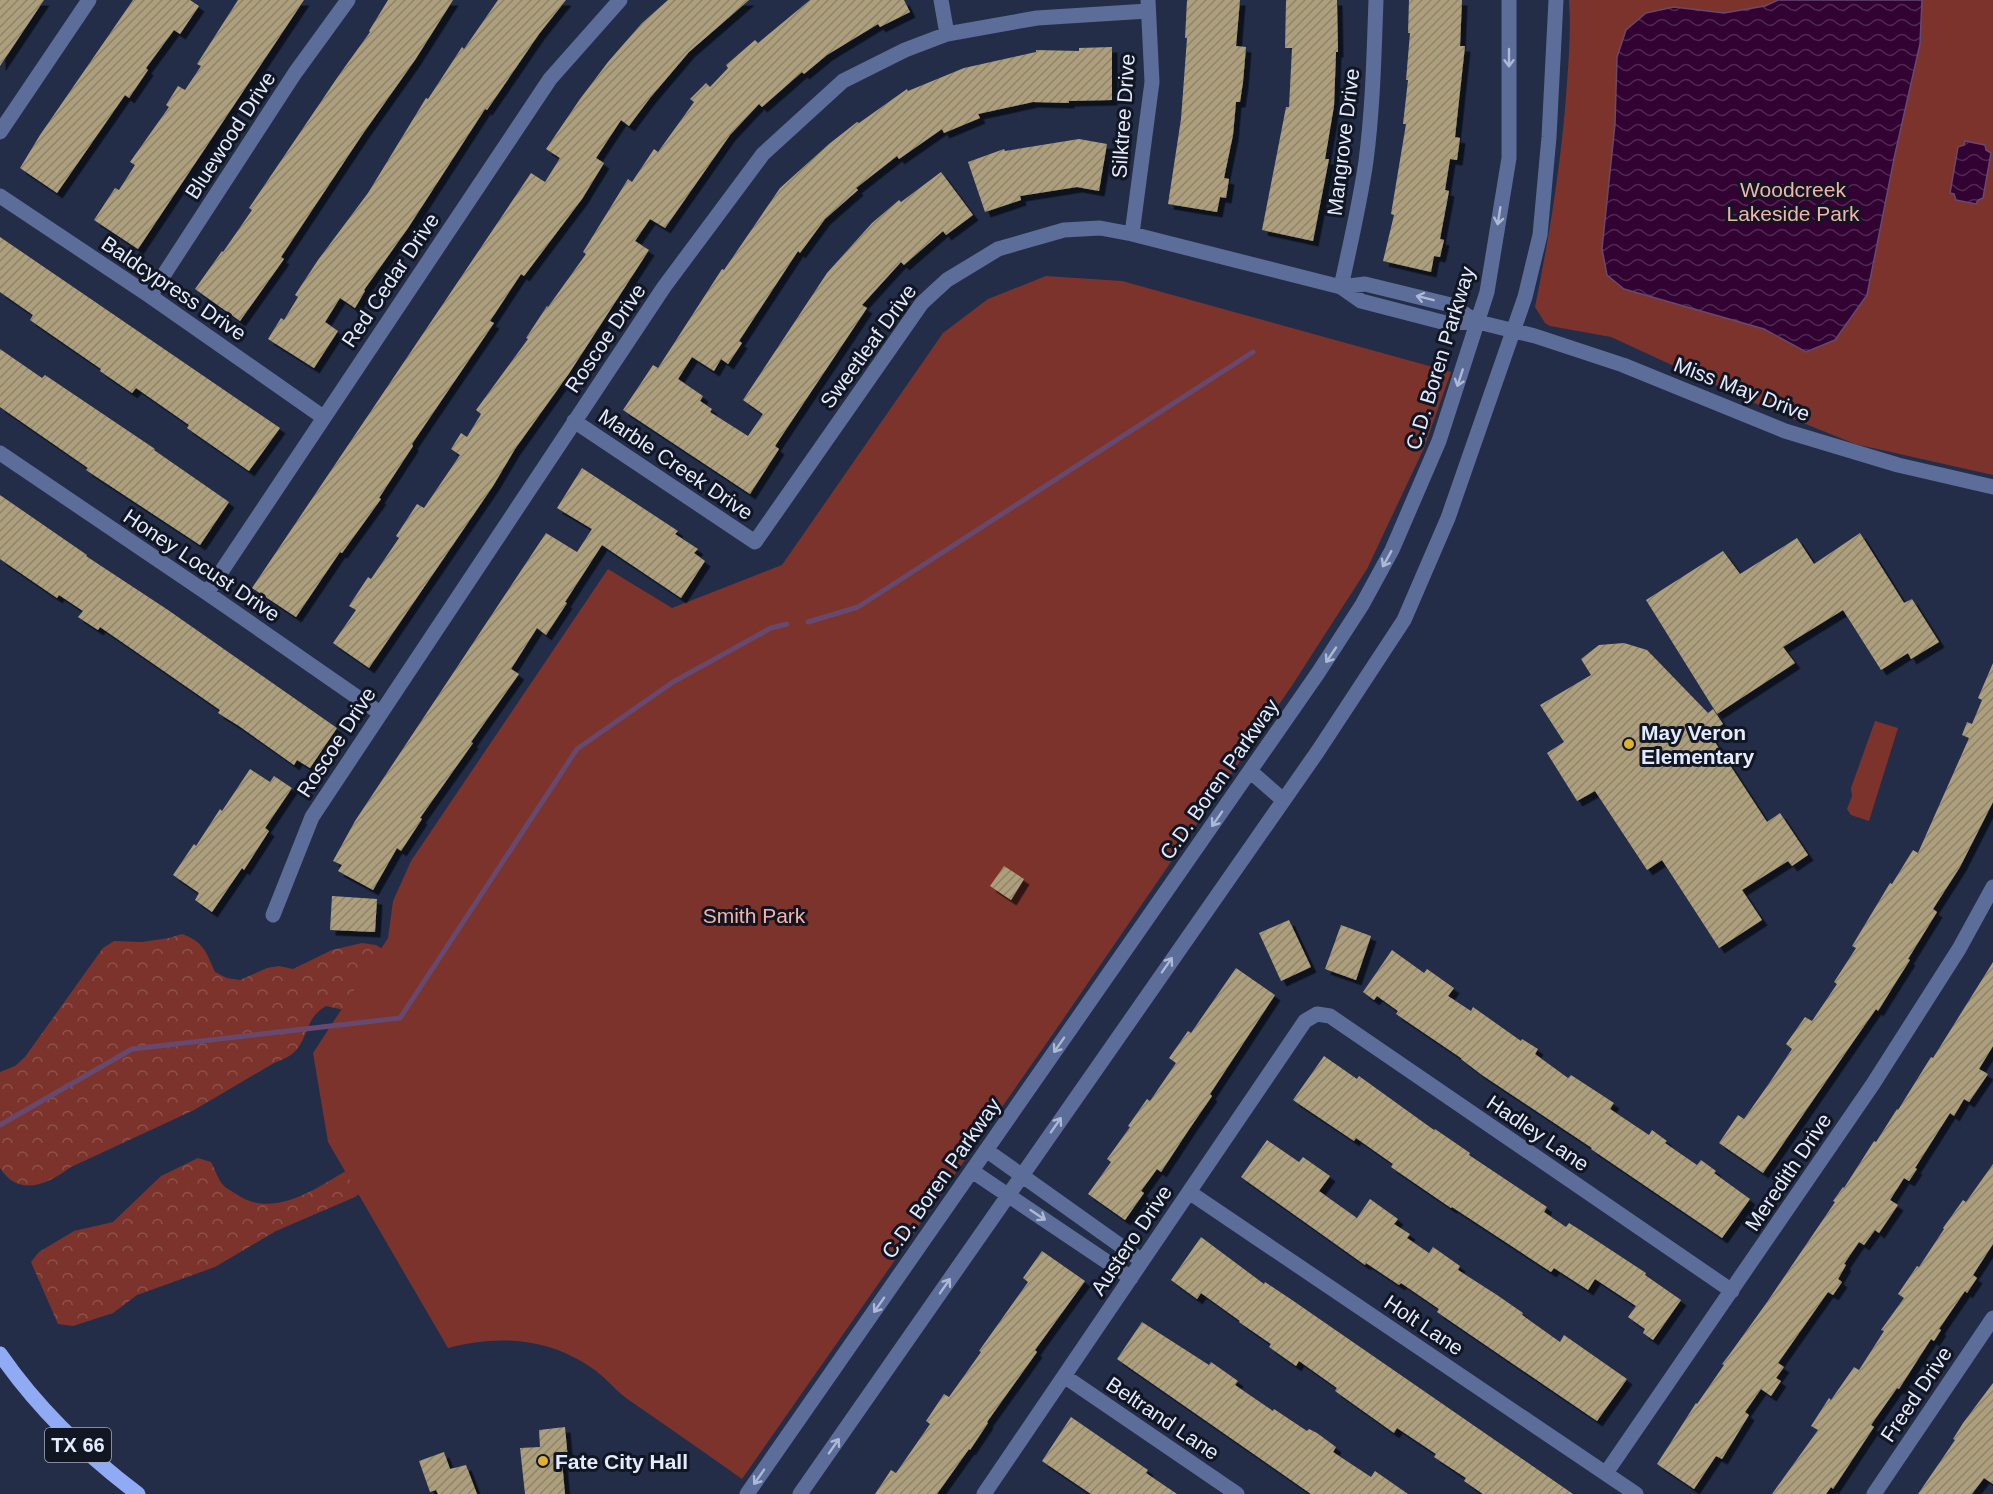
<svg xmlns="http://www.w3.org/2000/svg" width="1993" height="1494" font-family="Helvetica,sans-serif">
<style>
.forest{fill:url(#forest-crowns)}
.park{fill:#7c332c}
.water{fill:url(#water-waves);stroke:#67496f;stroke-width:1.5}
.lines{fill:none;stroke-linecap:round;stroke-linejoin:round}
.stream{stroke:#67496f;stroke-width:5}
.building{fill:url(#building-hatch);filter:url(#shadow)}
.minor{stroke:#5c6d99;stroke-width:15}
.major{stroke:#90abf4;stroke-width:15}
.oneway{stroke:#adb9d5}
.poi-dot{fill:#deb133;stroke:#111622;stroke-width:2}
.labels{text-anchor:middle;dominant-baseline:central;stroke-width:6;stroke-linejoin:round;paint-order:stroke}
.shield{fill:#111622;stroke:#a4abbb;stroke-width:1.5}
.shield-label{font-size:20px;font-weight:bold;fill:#e3ebfd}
.street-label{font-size:21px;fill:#e3ebfd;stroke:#111622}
.park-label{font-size:21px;fill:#f4b3aa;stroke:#111622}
.poi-label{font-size:21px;font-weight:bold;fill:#e3ebfd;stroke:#111622;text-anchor:start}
</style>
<defs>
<pattern id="forest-crowns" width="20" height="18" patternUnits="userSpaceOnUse" patternTransform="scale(1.5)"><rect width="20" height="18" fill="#7c332c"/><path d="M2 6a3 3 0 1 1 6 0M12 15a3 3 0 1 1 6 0" fill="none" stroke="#8e514c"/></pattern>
<pattern id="water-waves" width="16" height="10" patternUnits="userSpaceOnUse" patternTransform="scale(1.5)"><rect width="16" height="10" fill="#320332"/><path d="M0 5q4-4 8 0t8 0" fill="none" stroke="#502851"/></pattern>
<pattern id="building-hatch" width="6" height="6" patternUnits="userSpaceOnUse" patternTransform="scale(1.5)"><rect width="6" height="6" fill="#ae9f7b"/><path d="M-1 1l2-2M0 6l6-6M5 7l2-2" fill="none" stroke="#8e846d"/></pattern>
<filter id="shadow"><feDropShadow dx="5.5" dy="5.5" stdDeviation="0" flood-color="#0009"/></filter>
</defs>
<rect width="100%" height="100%" fill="#232d48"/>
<!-- forest -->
<path class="forest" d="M 182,934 C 204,942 206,952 215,972 L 227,978 L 240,980 L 267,968 L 279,966 L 293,969 L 332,950 L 362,943 L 376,945 L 398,959 L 376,1017 L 326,1006 C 307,1017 309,1032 298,1048 C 292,1056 282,1060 274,1063 L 194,1110 L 71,1167 C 48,1184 19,1198 0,1168 L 0,1072 L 15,1066 L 25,1057 L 103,948 L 114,941 L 142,942 L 169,938 Z
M 198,1158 L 211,1162 C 215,1169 218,1180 224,1186 C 227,1189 232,1191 236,1194 C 275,1221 319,1186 354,1166 L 365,1189 L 355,1197 L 276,1231 L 215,1267 L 137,1295 L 113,1313 L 73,1326 L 58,1324 L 31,1262 L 39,1252 L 74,1231 L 113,1222 L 161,1176 Z"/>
<!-- park -->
<path class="park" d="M 1569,0 L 1993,0 L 1993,475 L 1855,444 L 1761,406 L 1611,337 L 1550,326 L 1545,323 L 1535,307 C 1550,233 1562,158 1567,83 C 1569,55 1571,28 1569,0 Z
M 1046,276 L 1122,281 L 1451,372 L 1424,448 L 1367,569 L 1293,684 L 1055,1031 L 742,1479 C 704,1452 665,1425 626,1398 C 615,1390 607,1379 596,1371 C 552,1338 499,1334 448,1348 L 328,1142 L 313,1053 L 388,938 L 393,901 L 411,861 L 608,569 L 672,608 L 782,565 L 943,333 L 988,299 Z
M 1875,721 L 1898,728 L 1869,821 L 1851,815 L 1847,809 L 1852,796 L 1851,788 Z"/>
<!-- water -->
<path class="water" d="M 1778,0 L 1922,0 L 1920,44 L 1895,154 L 1867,295 L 1835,340 L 1806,352 L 1764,329 L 1624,289 L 1607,275 L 1602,249 L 1615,124 L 1617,57 L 1626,30 L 1646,13 L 1674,7 L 1724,13 L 1765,6 Z
M 1965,141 L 1985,145 L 1986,150 L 1991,153 L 1983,198 L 1978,200 L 1976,204 L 1956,200 L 1954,194 L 1950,193 L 1958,147 L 1964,145 Z"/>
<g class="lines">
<!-- stream -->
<path class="stream" d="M 808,622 L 858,607 L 1253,352
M 0,1125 L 132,1049 L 400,1018 L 577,749 L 673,682 L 771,628 L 787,624"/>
</g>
<!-- building -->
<path class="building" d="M 0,0 L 44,0 L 0,66 Z
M 133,0 L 190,0 L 199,6 L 180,34 L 174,30 L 146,68 L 148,70 L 129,98 L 125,95 L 57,193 L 20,168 L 40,135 Z
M 238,0 L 304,0 L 138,249 L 94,220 L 115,188 L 119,190 L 135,165 L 130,162 L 169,107 L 166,105 L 178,86 L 185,90 L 201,66 L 197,64 Z
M 388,0 L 453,0 L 415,60 L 362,135 L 281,257 L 284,259 L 240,321 L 195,289 L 222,251 L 223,252 L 252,210 L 249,208 L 339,75 L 370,32 L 369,31 Z
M 498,0 L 566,0 L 539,34 L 487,110 L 485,109 L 408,228 L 364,290 L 365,291 L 355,308 L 340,298 L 325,322 L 338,331 L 314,368 L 268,339 L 281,318 L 284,320 L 298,297 L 295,295 L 318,260 L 368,193 L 426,98 L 428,99 L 462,47 L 464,49 Z
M 668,0 L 749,0 L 689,52 L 650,98 L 629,126 L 621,120 L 596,158 L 604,163 L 582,199 L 524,276 L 521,274 L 490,321 L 494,323 L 412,444 L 413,446 L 379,498 L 381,499 L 342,553 L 340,552 L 296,617 L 252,588 L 531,173 L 545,182 L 560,158 L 546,149 L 580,99 L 608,62 L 642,23 Z
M 810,0 L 904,0 L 910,12 L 880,27 L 878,24 L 827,55 L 804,74 L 802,72 L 762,107 L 759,104 L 730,135 L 665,228 L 650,219 L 635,241 L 649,250 L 568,375 L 515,449 L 493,486 L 369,668 L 333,643 L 356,610 L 349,606 L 368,577 L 371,579 L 399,538 L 396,536 L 417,504 L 424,508 L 460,455 L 451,449 L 461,433 L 467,437 L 481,414 L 476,410 L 528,339 L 526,338 L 547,306 L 548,307 L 586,254 L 583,252 L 628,179 L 632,182 L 654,149 L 658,152 L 694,102 L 690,99 L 706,83 L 710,87 L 728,68 L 726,65 L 755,40 L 758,43 Z
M 1187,0 L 1240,0 L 1236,46 L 1246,47 L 1243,82 L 1240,102 L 1236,102 L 1233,135 L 1224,178 L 1229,179 L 1226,198 L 1220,197 L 1217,212 L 1168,204 L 1181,119 L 1187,38 L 1185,38 Z
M 1286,0 L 1337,0 L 1338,52 L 1336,52 L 1334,106 L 1325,159 L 1329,159 L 1313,241 L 1262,230 L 1286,107 L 1289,107 L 1292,48 L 1285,48 Z
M 1409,0 L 1462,0 L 1460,46 L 1465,46 L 1455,137 L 1460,138 L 1457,160 L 1450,159 L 1445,190 L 1449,191 L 1440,239 L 1444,240 L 1440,257 L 1434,256 L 1431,272 L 1383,261 L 1394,215 L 1391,214 L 1406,124 L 1403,124 L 1408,80 L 1406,80 L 1410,33 L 1408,33 Z
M 1112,47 L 1112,100 L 1069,101 L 1069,103 L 1033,102 L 978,114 L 980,118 L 944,133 L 942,129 L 899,159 L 897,156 L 856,188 L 858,190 L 825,219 L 800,253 L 798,251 L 739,341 L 742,343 L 728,364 L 721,359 L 714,371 L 692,357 L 678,379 L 703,396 L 700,401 L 712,409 L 710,412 L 748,436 L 763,414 L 743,400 L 827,273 L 872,223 L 899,200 L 901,202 L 941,172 L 973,215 L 946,235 L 943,231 L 904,265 L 901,262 L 862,305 L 867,308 L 775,446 L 779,449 L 750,494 L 623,410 L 653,365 L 658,368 L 722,269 L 724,270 L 780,188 L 829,144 L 857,122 L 859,123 L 907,89 L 908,91 L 964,68 L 1036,52 L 1036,50 L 1079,51 L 1079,48 Z
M 1079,139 L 1107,144 L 1099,191 L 1077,187 L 1020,196 L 1021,200 L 985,212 L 968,162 L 1004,149 L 1005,151 Z
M 0,237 L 280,428 L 249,471 L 187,428 L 189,425 L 136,388 L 132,393 L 100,371 L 101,369 L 30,320 L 33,315 L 0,292 Z
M 0,349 L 42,378 L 45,375 L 155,449 L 154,450 L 229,502 L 200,545 L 86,470 L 88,468 L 0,407 Z
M 582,468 L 678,531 L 675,534 L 698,549 L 694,553 L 705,561 L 681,598 L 602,545 L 565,602 L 567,603 L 546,635 L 537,628 L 511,669 L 519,674 L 471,742 L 473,743 L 420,818 L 422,819 L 401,851 L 397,848 L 373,890 L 338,871 L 342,865 L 333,861 L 355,821 L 546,533 L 577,552 L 592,529 L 557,508 Z
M 0,495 L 87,555 L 86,556 L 168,610 L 337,728 L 310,768 L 297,760 L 294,765 L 239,726 L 218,713 L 220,710 L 132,649 L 100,627 L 98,630 L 78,617 L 83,611 L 59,595 L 57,598 L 0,559 Z
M 1860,533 L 1904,603 L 1912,599 L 1939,642 L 1911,659 L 1908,653 L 1881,670 L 1843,610 L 1783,647 L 1795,663 L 1717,714 L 1646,600 L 1723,551 L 1740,574 L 1797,538 L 1814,564 Z
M 1624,643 L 1647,650 L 1708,713 L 1713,709 L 1723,724 L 1709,733 L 1767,822 L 1780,813 L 1808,855 L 1792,866 L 1788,861 L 1742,890 L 1762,920 L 1719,948 L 1662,860 L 1647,870 L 1595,791 L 1577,801 L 1547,753 L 1564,742 L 1540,705 L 1591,675 L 1581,659 L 1599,645 Z
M 1993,663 L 1993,802 L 1960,867 L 1933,909 L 1937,912 L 1908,959 L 1910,960 L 1896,982 L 1878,1011 L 1876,1009 L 1853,1042 L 1763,1173 L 1719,1143 L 1738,1115 L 1744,1119 L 1770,1082 L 1792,1049 L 1786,1044 L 1805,1017 L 1812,1021 L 1837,984 L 1834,982 L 1856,948 L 1852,946 L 1890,883 L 1892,884 L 1913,850 L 1918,853 L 1969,738 L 1962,735 L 1967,722 L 1972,724 L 1982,700 L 1978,698 Z
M 250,769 L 270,782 L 274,776 L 292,788 L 265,828 L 269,831 L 244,870 L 242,868 L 212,912 L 195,900 L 199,893 L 173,875 L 194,844 L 196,846 L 220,809 L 222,811 Z
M 1004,866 L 1024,879 L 1011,900 L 990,886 Z
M 332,896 L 377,899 L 375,932 L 330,930 Z
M 1289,920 L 1311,967 L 1281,981 L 1259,933 Z
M 1341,925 L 1371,936 L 1356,980 L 1325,969 Z
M 1392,950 L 1424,973 L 1427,969 L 1454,988 L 1448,996 L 1471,1011 L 1473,1007 L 1521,1041 L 1522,1039 L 1538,1049 L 1535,1054 L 1568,1078 L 1571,1075 L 1614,1103 L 1610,1109 L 1649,1135 L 1652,1130 L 1667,1141 L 1665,1143 L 1697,1165 L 1701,1160 L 1716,1171 L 1714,1173 L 1750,1199 L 1722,1238 L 1591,1149 L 1592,1148 L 1482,1075 L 1461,1059 L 1461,1058 L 1396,1014 L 1398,1011 L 1377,996 L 1374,1000 L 1363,992 Z
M 1993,962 L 1993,1046 L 1979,1069 L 1988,1074 L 1969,1102 L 1964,1099 L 1954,1116 L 1950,1113 L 1915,1168 L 1917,1169 L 1909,1181 L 1904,1178 L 1890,1200 L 1898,1205 L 1879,1233 L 1875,1230 L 1864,1245 L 1859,1242 L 1844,1264 L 1846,1265 L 1838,1279 L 1842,1282 L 1833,1295 L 1828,1292 L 1778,1363 L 1784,1367 L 1776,1378 L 1781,1381 L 1771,1396 L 1761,1389 L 1745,1412 L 1749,1415 L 1722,1459 L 1716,1456 L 1694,1489 L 1657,1464 L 1696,1403 L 1697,1404 L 1724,1365 L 1722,1364 L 1729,1355 L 1765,1305 L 1835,1202 L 1833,1201 L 1843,1187 L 1844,1188 L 1874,1141 L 1876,1142 L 1897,1109 L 1898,1110 L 1931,1057 L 1933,1058 Z
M 1236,968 L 1275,995 L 1210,1094 L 1212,1096 L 1190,1128 L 1161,1172 L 1157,1169 L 1141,1191 L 1144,1193 L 1125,1220 L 1088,1194 L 1111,1162 L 1107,1159 L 1130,1127 L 1128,1126 L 1147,1099 L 1150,1101 L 1176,1063 L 1169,1058 L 1188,1031 L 1191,1033 Z
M 1324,1056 L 1357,1079 L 1359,1076 L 1434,1130 L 1435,1129 L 1470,1153 L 1469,1155 L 1547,1207 L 1544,1212 L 1566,1227 L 1569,1223 L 1585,1233 L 1646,1273 L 1645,1275 L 1681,1300 L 1653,1340 L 1643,1333 L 1645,1329 L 1628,1317 L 1636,1306 L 1595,1279 L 1588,1290 L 1554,1268 L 1551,1272 L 1452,1207 L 1451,1208 L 1391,1167 L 1393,1164 L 1356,1138 L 1354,1141 L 1293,1100 Z
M 1267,1140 L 1299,1162 L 1303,1157 L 1330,1176 L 1319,1191 L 1357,1218 L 1370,1199 L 1398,1219 L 1394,1224 L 1410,1234 L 1407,1238 L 1429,1253 L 1433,1247 L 1460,1266 L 1458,1270 L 1497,1295 L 1523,1313 L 1522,1315 L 1560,1342 L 1564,1335 L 1627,1379 L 1597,1421 L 1437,1312 L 1439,1309 L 1401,1283 L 1399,1285 L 1366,1263 L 1365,1265 L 1241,1177 Z
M 1993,1164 L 1993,1244 L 1973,1275 L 1977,1278 L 1967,1293 L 1965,1291 L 1939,1329 L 1941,1330 L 1934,1341 L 1931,1339 L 1899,1389 L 1897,1388 L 1871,1425 L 1874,1427 L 1833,1489 L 1831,1487 L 1826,1494 L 1772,1494 L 1818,1430 L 1811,1426 L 1829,1398 L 1831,1400 L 1854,1367 L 1859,1370 L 1884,1331 L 1881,1330 L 1904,1298 L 1898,1294 L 1917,1266 L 1919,1267 L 1944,1229 L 1943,1228 L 1963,1200 L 1966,1202 Z
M 1201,1237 L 1264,1284 L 1265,1282 L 1292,1300 L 1573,1494 L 1483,1494 L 1464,1481 L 1466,1478 L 1434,1457 L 1436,1454 L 1397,1428 L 1394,1433 L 1335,1391 L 1337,1388 L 1299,1361 L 1296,1366 L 1269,1347 L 1271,1344 L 1239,1322 L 1240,1321 L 1201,1293 L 1197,1299 L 1171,1280 Z
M 1042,1251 L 1085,1281 L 1035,1350 L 1037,1352 L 987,1422 L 988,1423 L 970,1450 L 969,1449 L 937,1494 L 875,1494 L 891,1470 L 896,1473 L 930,1424 L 926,1421 L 944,1394 L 949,1397 L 981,1352 L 979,1351 L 1028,1282 L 1023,1278 Z
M 1142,1322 L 1209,1365 L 1211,1362 L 1238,1381 L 1235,1385 L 1273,1411 L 1274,1409 L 1307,1431 L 1309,1429 L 1317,1433 L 1336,1447 L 1333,1452 L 1371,1477 L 1375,1471 L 1408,1494 L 1311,1494 L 1117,1359 Z
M 1993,1383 L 1993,1484 L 1984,1478 L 1972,1494 L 1918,1494 L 1955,1440 L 1953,1439 L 1963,1423 Z
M 1071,1417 L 1148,1470 L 1146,1473 L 1177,1494 L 1091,1494 L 1042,1461 Z
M 565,1427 L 568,1460 L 562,1461 L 565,1494 L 525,1494 L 520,1448 L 540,1447 L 539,1430 Z
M 444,1452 L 450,1469 L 466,1465 L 477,1494 L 438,1494 L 436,1490 L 430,1492 L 419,1461 Z"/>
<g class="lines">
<!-- minor -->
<path class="minor" d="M 941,0 L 947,34
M 0,132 L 89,0
M 0,196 L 150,296 L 323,417
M 1132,234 L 1152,82 L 1148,0
M 1341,287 C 1350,245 1360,203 1366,161 C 1373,107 1374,54 1376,0
M 1341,287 L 1365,284 L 1451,305 L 1477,322
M 150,296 L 295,73 L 348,0
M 574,421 L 755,542 L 922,303 L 947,280 L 998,249 L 1064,230 L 1100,228 L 1132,234 L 1341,287 L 1361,301 L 1446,323 L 1478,322 L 1535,336 L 1623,365 L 1785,431 L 1898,465 L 1993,487
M 0,453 L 207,593 L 380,713
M 207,593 L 550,79 L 620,0
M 1250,771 L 1283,800
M 273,915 L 312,817 L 664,287 L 763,154 L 843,81 L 905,50 L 947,34 L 1037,18 L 1148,11
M 986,1150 L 1142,1261
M 972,1171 L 1131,1278
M 1189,1192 L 1636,1494
M 1064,1376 L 1237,1494
M 1606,1473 L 1873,1084 L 1959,949 L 1993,887
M 747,1494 L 1318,673 L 1362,605 L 1392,550 L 1439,441 L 1487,292 L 1509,158 L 1509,0
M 800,1494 L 1318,751 L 1404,620 L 1448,518 L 1525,297 L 1540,235 L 1549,137 L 1556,0
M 984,1494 L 1305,1021 L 1317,1014 L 1330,1016 L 1732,1291
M 1874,1494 L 1993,1318"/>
<!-- major -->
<path class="major" d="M 0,1354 C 38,1409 85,1454 138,1494"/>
</g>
<!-- one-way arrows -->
<defs><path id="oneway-shaft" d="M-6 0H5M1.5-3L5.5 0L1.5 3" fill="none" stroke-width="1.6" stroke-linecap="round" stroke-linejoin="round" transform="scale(1.5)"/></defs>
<g class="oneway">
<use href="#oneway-shaft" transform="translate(1509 58) rotate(90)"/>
<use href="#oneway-shaft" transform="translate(1499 216) rotate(99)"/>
<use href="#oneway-shaft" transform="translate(1425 298) rotate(-166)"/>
<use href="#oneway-shaft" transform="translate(1460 378) rotate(108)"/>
<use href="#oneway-shaft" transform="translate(1387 559) rotate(119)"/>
<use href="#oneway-shaft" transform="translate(1331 655) rotate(124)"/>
<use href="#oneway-shaft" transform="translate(1217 819) rotate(125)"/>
<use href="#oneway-shaft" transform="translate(1167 965) rotate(-55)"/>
<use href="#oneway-shaft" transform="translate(1059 1045) rotate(125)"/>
<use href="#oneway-shaft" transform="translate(1056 1125) rotate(-55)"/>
<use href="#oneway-shaft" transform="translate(1038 1215) rotate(34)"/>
<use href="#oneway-shaft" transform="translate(945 1286) rotate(-55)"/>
<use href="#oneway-shaft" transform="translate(879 1305) rotate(125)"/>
<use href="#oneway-shaft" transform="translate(834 1446) rotate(-55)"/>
<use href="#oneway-shaft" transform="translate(759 1477) rotate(125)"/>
</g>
<!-- markers -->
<g class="poi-dot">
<circle cx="1629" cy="744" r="6"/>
<circle cx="543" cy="1461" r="6"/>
</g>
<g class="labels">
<!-- shield labels -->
<rect class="shield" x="45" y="1428" width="66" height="34" rx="4.5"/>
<g class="shield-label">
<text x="78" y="1445">TX 66</text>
</g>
<!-- street labels -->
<g class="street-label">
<text transform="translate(1123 116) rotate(-86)">Silktree Drive</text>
<text transform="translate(230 135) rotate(-57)">Bluewood Drive</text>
<text transform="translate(1343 142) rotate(-83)">Mangrove Drive</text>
<text transform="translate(390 280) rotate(-56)">Red Cedar Drive</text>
<text transform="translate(174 288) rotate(34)">Baldcypress Drive</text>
<text transform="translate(605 338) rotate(-56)">Roscoe Drive</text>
<text transform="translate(868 346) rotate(-54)">Sweetleaf Drive</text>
<text transform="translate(1440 358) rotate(-73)">C.D. Boren Parkway</text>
<text transform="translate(1742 389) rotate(21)">Miss May Drive</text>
<text transform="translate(676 464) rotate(34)">Marble Creek Drive</text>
<text transform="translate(202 565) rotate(34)">Honey Locust Drive</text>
<text transform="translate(336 742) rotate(-57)">Roscoe Drive</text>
<text transform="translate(1219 779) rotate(-55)">C.D. Boren Parkway</text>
<text transform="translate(1538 1133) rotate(34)">Hadley Lane</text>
<text transform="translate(1788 1172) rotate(-56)">Meredith Drive</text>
<text transform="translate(941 1178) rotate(-55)">C.D. Boren Parkway</text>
<text transform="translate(1131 1240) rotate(-56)">Austero Drive</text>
<text transform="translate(1424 1325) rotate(34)">Holt Lane</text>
<text transform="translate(1916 1394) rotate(-56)">Freed Drive</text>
<text transform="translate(1163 1418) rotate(34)">Beltrand Lane</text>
</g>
<!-- park labels -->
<g class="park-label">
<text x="1793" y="189">Woodcreek<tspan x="1793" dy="24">Lakeside Park</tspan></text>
<text x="754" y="915">Smith Park</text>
</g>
<!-- poi labels -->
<g class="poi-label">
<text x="1641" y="732">May Veron<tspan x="1641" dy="24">Elementary</tspan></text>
<text x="555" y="1461">Fate City Hall</text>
</g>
</g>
</svg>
